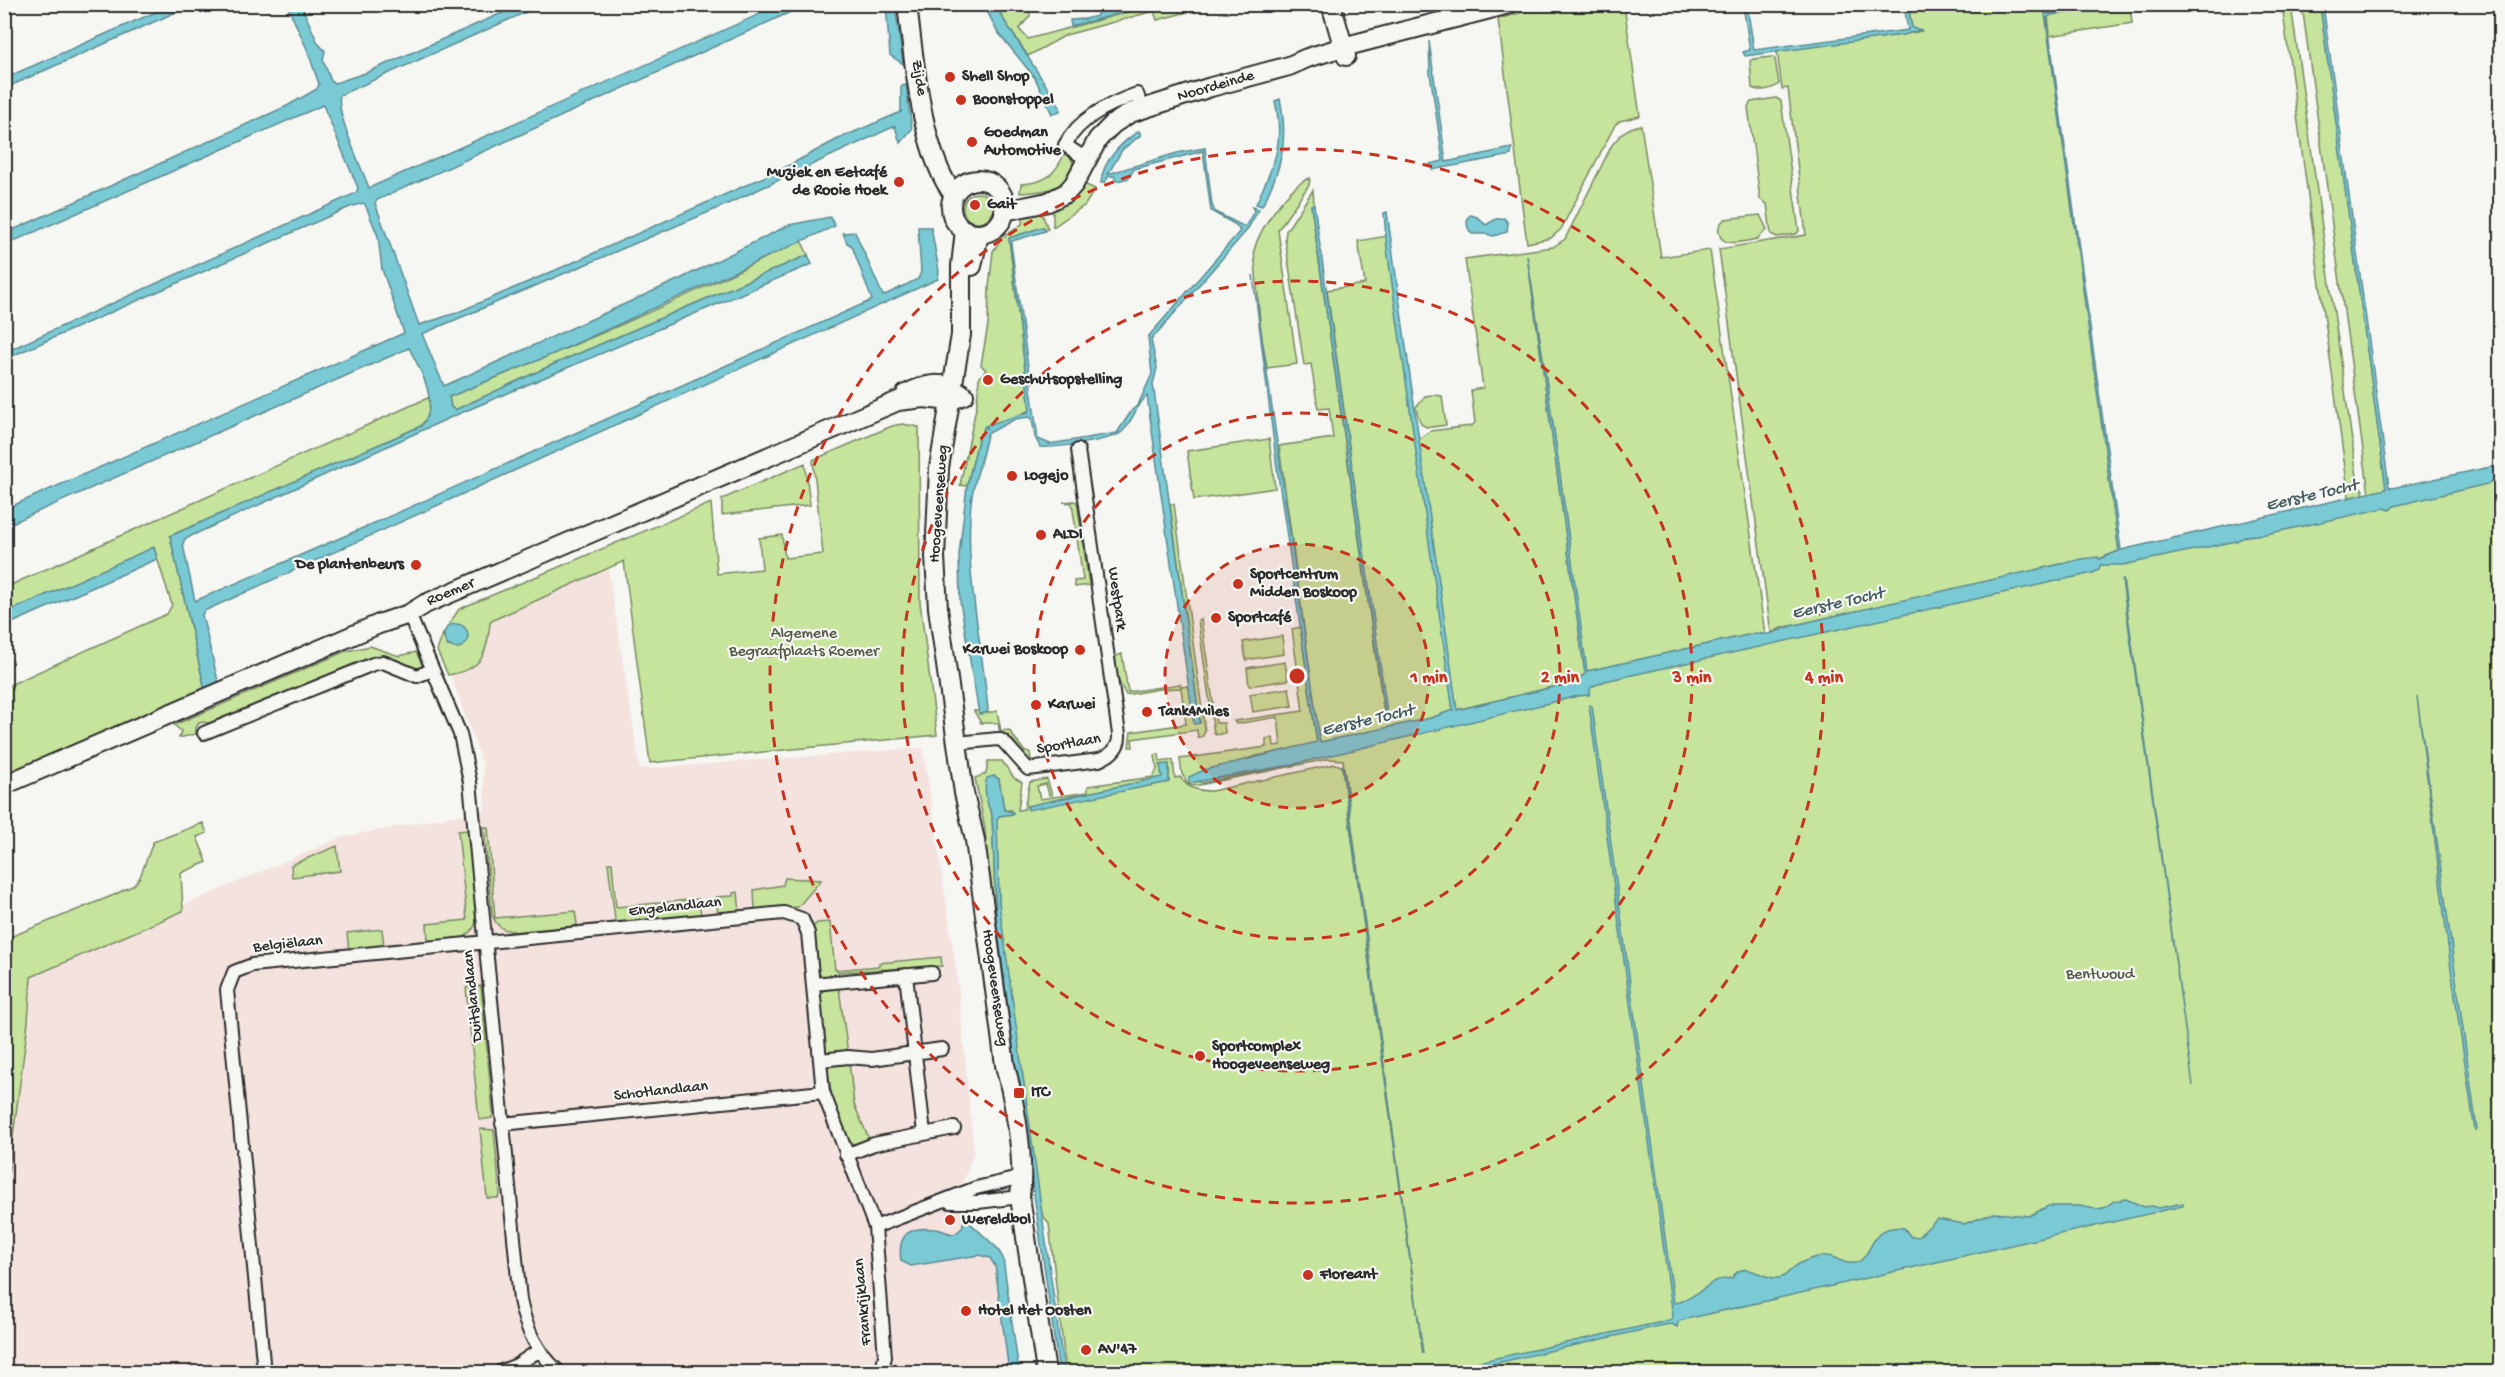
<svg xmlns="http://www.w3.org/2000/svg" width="2505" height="1377" font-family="'Gochi Hand',sans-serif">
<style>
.built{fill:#f4e2de}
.green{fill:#c6e49c;stroke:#788864;stroke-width:1.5;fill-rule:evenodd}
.water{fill:#7acad5;stroke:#5a8a91;stroke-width:1.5}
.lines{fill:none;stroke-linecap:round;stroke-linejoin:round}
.street-casing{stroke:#2b2b2b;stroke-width:16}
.secondary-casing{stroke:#2b2b2b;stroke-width:22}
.street{stroke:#f6f6f2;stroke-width:12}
.secondary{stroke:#f6f6f2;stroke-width:18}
.ring{fill:none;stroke:#c8321e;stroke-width:3;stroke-dasharray:10 8}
.poi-dot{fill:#c8321e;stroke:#f6f6f2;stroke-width:2}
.labels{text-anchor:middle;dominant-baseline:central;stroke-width:4.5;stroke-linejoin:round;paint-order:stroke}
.poi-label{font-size:16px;font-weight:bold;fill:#2b2b2b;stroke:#f6f6f2;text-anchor:start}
.street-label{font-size:16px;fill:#2b2b2b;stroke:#f6f6f2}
.park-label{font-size:16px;fill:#525947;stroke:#f6f6f2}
.water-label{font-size:18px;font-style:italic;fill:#435b5e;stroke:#f6f6f2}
.centre{fill:#c8321e;stroke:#f6f6f2;stroke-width:3}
.ring-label{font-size:18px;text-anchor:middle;font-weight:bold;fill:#c8321e;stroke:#f6f6f2;stroke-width:4.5;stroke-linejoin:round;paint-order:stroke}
</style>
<rect width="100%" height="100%" fill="#f6f6f2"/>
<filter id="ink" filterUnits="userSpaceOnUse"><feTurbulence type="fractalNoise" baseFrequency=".0167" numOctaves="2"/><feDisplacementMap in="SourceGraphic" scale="12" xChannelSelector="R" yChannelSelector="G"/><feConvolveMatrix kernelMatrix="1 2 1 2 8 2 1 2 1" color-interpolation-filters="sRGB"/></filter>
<g filter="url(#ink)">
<!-- built -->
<path class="built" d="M 607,562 L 640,769 L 923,748 L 957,975 L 974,1152 L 960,1191 L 963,1215 L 997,1259 L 1015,1372 L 5,1372 L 5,1174 L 32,970 L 342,837 L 485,810 L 483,765 L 446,662 L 484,645 L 491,619 Z"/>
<!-- green -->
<path class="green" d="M 996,5 L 1028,5 L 1030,16 L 1019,29 L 1028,39 L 1154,5 L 1214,5 L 1157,20 L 1154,11 L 1066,35 L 1028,56 L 1002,17 Z
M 1550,5 L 1624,5 L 1640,116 L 1620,121 L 1615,125 L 1561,229 L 1551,238 L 1527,243 L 1498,19 Z
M 1908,5 L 1995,5 L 1997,11 L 2041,5 L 2108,5 L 2046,13 L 2119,551 L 2099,559 L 1781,628 L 1771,633 L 1719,249 L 1806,235 L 1788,88 L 1782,89 L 1777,51 L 1902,35 L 1921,31 L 1912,28 Z
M 2120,5 L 2130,5 L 2132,23 L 2050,36 L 2048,15 Z
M 2282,5 L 2291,5 L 2358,484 L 2363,490 L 2364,495 L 2349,497 Z
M 2302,5 L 2320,5 L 2386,487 L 2385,490 L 2369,494 Z
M 1772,57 L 1775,59 L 1779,84 C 1772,90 1759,92 1752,88 L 1750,61 L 1753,59 Z
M 1776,98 L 1781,101 L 1799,231 L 1796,234 L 1777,237 L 1771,234 L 1767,204 L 1760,199 L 1748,107 L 1751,102 Z
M 1641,125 L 1661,257 L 1710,250 L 1765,634 L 1752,634 L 1589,672 L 1586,670 L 1554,431 L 1527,255 L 1585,674 L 1574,682 L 1456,710 L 1418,440 L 1430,431 L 1471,426 L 1475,423 L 1471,390 L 1483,388 L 1465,259 L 1553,247 L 1565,239 L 1612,145 C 1621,134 1626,128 1641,125 Z
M 1065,153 C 1083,164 1067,182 1053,188 C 1043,192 1031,192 1020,193 L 1021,184 C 1045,183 1055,175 1065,153 Z
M 1310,178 L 1309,185 L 1278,230 L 1297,364 L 1267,368 L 1261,333 L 1254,250 C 1260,228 1288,186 1310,178 Z
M 1084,184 L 1095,189 L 1085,205 L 1053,227 L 1053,207 Z
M 1313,190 L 1314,204 L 1311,205 L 1384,714 L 1387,714 L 1386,706 L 1327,290 L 1365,284 L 1358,241 L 1387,236 L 1453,710 L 1431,718 L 1320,743 L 1279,446 L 1333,438 L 1329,408 L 1318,409 L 1311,364 L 1304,365 L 1285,239 L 1286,231 Z
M963 208a15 15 0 1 1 30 0a15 15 0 1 1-30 0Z
M 1023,211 L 1041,211 L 1048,229 L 1044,230 L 1043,227 L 1009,238 L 1030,410 L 988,429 L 985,427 L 978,440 L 967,486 L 960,485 L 977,403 L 979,378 L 986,370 L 981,365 L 988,325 L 989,287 L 993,251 L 1001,239 L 1022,224 Z
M 1760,215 L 1767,229 L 1757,239 C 1745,241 1721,249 1719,232 C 1718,226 1720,223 1725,219 Z
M 796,242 L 802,242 L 808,255 L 552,365 L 455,410 L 451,407 L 449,397 C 566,349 684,300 796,242 Z
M 1433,395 L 1442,396 L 1446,425 C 1425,428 1420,431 1416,407 L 1425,396 Z
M 430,397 L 430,413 L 421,426 L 170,536 L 205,690 L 5,777 L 5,687 L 167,614 L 172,605 L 154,548 L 5,613 L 4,588 Z
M 902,424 L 919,427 L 920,602 L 937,735 L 650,763 L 624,561 L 493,620 L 490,623 C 486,656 483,669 448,675 L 437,651 L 443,634 L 448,647 L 450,626 L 446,629 L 459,609 L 711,503 L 717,574 L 762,569 L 759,538 L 782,535 L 785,558 L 823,554 L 813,460 L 892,426 Z
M 1269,439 L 1275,488 L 1194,500 L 1187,451 Z
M 805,463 L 810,505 L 722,515 L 722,499 Z
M 2500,478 L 2500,1372 L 1066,1372 L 1049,1224 L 1041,1213 L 999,908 L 996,814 L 1012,810 L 1004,810 L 999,779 L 994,776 L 987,779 L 988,805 L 992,815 L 996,916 L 1017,1079 L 991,906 L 985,829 L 975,778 L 986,774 L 988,761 L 1002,761 L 1014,778 L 1022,782 L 1018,810 L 1024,809 L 1030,782 L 1047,779 L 1052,795 L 1049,795 L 1046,784 L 1037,786 L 1040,799 L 1088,792 L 1088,786 L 1153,777 L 1157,769 L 1155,755 L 1159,754 L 1160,762 L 1173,760 L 1175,778 L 1180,777 C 1188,789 1199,791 1212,791 L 1335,764 L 1342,766 L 1423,1354 L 1343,760 L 1328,759 L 1194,786 L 1188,784 L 1182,774 L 1180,759 L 1266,747 L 1266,739 L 1273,738 L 1274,746 L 1281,745 L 1278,717 L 1236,724 L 1234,721 L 1303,711 L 1292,629 L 1300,627 L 1317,744 L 1256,756 L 1190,777 L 1202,783 L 1291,765 L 1594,682 L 2100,565 ZM 1169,764 L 1169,782 L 1027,808 L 1027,806 L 1163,777 L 1160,765 Z
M 1074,501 L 1077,502 L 1089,585 L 1075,587 L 1074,581 L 1083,580 L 1072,503 L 1063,502 Z
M 1170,504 L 1174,504 L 1205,731 L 1203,736 L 1198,738 L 1197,730 L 1132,739 L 1133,747 L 1129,747 L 1131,732 L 1186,724 L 1181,688 L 1159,689 L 1126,695 C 1120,683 1110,669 1116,656 L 1122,654 L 1128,692 L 1180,684 L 1181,687 L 1189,686 L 1194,724 L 1200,723 Z
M 1201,619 L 1216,723 L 1224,723 L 1225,733 L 1216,735 L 1214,733 L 1198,620 Z
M 1282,636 L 1284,654 L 1246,660 L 1243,642 Z
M 370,646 L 399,656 L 416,652 L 423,666 L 416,670 L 380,656 L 210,724 L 204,722 L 199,723 L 196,728 L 196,734 L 179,738 L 181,731 L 174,725 L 346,651 Z
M 1285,662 L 1288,680 L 1249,686 L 1247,668 Z
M 1289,688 L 1292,706 L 1253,712 L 1250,694 Z
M 974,711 L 978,711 L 981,714 L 997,711 L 1001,731 L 1009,730 L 1025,752 L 1030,752 L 1031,762 C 1018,754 1017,736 1000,733 L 998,723 L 981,723 Z
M 203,823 L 207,833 L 197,837 L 207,862 L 181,873 L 183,911 L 31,977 L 28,1022 L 5,1198 L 5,939 L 114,895 L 134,885 L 140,877 L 153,842 Z
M 484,827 L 488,827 L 495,918 L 575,911 L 577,924 L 571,930 L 514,935 L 514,931 C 502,931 495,924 492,914 Z
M 469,830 L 476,923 C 468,943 449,941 430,943 L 428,942 L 427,924 L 467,920 L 458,831 Z
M 337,846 L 340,871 L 292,877 L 291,865 Z
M 608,863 L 612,863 L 616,907 L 699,899 L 701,916 L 621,925 L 615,920 Z
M 785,878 L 821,880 L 798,907 L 757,911 L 755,910 L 754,890 L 783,885 Z
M 738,892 L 740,913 L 718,915 L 716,897 L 733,896 L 733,893 Z
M 830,922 L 835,970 L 879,966 L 879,963 L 941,957 L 942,966 L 838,972 L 838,976 L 824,977 L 818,973 L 813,927 L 817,923 Z
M 382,929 L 384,946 L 349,950 L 347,933 Z
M 481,986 L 493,1113 L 492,1118 L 479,1120 L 466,988 Z
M 839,988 L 848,1054 L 826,1057 L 820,996 L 824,990 Z
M 827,1062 L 849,1062 L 854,1104 L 869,1139 L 854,1144 C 835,1135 829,1082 827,1062 Z
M 480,1129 L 494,1130 L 500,1194 L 498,1198 L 487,1198 Z"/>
<!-- water -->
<path class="water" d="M 174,4 L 192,5 L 5,88 L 5,78 Z
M 2108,4 L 2120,5 L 2051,15 L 2047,18 L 2121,550 L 2386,489 L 2320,5 L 2323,5 L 2389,487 L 2392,488 L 2500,465 L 2500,481 L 2394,506 L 2390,510 L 2385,508 L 2266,534 L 2247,536 L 2236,541 L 2123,565 L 2100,565 L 2099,570 L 2093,573 L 1605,681 L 1591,687 L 1589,695 L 1578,696 L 1291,765 L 1189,783 L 1189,777 L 1204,770 L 1317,742 L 1277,468 L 1253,275 L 1320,742 L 1431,718 L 1453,710 L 1387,249 L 1384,213 L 1387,212 L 1457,710 L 1574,682 L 1585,674 L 1527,255 L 1554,431 L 1587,671 L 1752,634 L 1769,634 L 1795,625 L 2082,559 L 2098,557 L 2099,559 L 2119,551 L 2045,14 Z
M 287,5 L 301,5 L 318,43 L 325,51 L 323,60 L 331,81 L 335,83 L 368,72 L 520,5 L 542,5 L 340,95 C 335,112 362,168 369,188 L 780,5 L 806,5 L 377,200 L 375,203 L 419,325 L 456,313 L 565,266 L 782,169 L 838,139 L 901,112 L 901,86 L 906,85 L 912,129 L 900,143 L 895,126 L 723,206 L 422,334 L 444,386 L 682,278 L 789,225 L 830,217 L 835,226 L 553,354 L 449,397 L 451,407 L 455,410 L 552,365 L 808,255 L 812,264 L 449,418 L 193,535 L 184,540 L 183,545 L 195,601 L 386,518 L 872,300 L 852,246 L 847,243 L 843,233 L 855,232 L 883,296 L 918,279 L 921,272 L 918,227 L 931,227 L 939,271 L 938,279 L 204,611 L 202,615 L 219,685 L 205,690 L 170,536 L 421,426 C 441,405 421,370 409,348 L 5,526 L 5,509 L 404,333 L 382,269 L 378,236 L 365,204 L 363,203 L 350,207 L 5,359 L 5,352 L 356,193 L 358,188 L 323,105 L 5,245 L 4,234 L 287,106 L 317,89 L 319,84 L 307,49 Z
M 886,5 L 895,5 L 903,64 L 890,55 Z
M 984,5 L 996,5 L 1002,17 L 1060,107 L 1060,111 L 1052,114 L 1035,78 L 997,31 Z
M 1097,5 L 1097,4 L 1154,5 L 1071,26 L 1070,20 L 1085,19 L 1097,16 Z
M 1743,5 L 1747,5 L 1754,50 L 1908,30 L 1904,5 L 1908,5 L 1912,28 L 1922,30 L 1902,35 L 1745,56 L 1743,52 L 1750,50 Z
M 1429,41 L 1446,162 L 1512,148 L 1511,155 L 1432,170 L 1430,164 L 1443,161 L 1430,73 Z
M 1280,99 C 1289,141 1281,170 1262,206 L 1256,204 C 1274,164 1285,145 1275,101 Z
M 1139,131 L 1141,135 L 1122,150 L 1108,174 L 1177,153 L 1205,148 L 1212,205 L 1215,212 L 1245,227 L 1254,211 L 1252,207 L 1259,209 L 1247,230 L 1151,340 L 1157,368 L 1153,384 L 1200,723 L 1194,724 L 1147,396 C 1136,405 1133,421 1123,431 C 1114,441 1055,448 1040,447 L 1035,437 L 1032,419 L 1029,417 L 1015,419 L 987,434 C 983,457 974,479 971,502 C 964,571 982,641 988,710 L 986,713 L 979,714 L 960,601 L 959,555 L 967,486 L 978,440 L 985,426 L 987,428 L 987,425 L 1029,412 L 1030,409 L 1009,238 L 1043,227 L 1045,231 L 1012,241 L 1011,244 L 1038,439 L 1050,444 L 1117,433 L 1132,410 L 1138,405 L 1152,374 L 1148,337 L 1240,231 L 1236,225 L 1211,211 L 1203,151 L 1134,169 L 1129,178 L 1116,181 L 1114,176 L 1109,176 L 1105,182 L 1101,183 C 1102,161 1122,142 1139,131 Z
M 1314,204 L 1386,706 L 1387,714 L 1385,714 L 1311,205 Z
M 1471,215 L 1477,217 L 1486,225 L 1496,219 L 1504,218 L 1508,223 L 1507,232 L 1493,236 L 1487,234 L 1472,234 C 1467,229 1466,224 1468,217 Z
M 154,547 L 157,559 L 5,626 L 5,613 Z
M 2123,579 L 2193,1086 L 2122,580 Z
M444 636a12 12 0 1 1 24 0a12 12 0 1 1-24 0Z
M 2417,697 L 2477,1130 L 2475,1131 L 2451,969 Z
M 1589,705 L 1592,706 L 1674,1303 C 1687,1302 1703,1289 1713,1282 C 1717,1279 1727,1279 1732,1278 C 1744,1258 1762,1280 1778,1278 C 1786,1277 1787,1273 1793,1268 C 1800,1262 1817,1255 1827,1256 C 1834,1256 1841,1262 1848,1263 C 1876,1267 1864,1222 1904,1228 L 1911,1237 L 1918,1237 L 1937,1219 L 1964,1224 L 1994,1213 L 2029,1216 L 2048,1206 L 2080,1206 L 2096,1209 L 2104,1208 L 2114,1201 L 2126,1199 L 2144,1207 L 2152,1206 L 2159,1208 L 2183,1203 L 2183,1206 L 1682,1320 L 1678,1322 L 1677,1327 L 1672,1324 L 1664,1325 L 1474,1368 L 1473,1363 L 1662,1322 L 1672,1319 L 1673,1316 Z
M 1169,764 L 1169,782 L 1028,810 L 1027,806 L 1162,777 L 1160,765 Z
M 1343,765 L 1423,1354 L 1342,767 Z
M 994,776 L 999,779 L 1004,810 L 1013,812 L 1013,814 L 999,816 L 997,820 L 999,902 L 1003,932 L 1064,1372 L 1059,1372 L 1026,1137 L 1021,1089 L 1019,1088 L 1017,1079 L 996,916 L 992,815 C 987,805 983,789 987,778 Z
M 964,1220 L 969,1222 L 997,1248 L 1003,1258 L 1019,1372 L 1009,1372 L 995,1266 L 990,1258 L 979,1255 L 911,1266 L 901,1261 C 897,1234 909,1226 936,1229 C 943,1230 948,1234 955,1234 L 962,1228 Z"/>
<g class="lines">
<!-- street casing -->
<g class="street-casing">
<path id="street" d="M 1086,159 L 1065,145 C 1079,118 1109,104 1137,94 L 1142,107
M 409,614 L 460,734 L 470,782 L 520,1300 C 526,1330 537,1352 559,1372
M 204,733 L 373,664 L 383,662 L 417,676 L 432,670
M 957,743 L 998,739 L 1003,741 L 1028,769 L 1099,760 C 1111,755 1120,748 1119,734 L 1078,450
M 906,975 L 924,1133
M 813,984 L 932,973
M 821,1060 L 848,1057 L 872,1059 L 942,1049
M 502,1124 L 823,1092
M 242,1145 L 227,990 L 234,972 L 252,965 L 784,913 L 802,919 L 808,933 L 823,1092 L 875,1227 L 885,1357 L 881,1372
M 243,1152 L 264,1372
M 846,1155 L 874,1144 L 954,1128
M 950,1202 L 978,1202 L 1020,1197
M 875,1227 L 976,1188 L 1023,1177
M 499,1372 L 517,1365 L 538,1351"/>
</g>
<!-- secondary casing -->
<g class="secondary-casing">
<path id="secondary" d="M 907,4 C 914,59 921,153 954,195
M 1331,4 L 1346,56
M951 207a27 27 0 1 1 54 0a27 27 0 1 1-54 0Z
M 1004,211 L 1048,202 L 1066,193 L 1074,184 L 1098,139 L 1113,124 L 1130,113 L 1211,87 L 1289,66 L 1307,58 L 1343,47 L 1509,4
M 965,230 L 961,266 L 961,335 L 939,468 L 935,557 L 938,608 L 964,793 L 975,840 L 1005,1065 C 1015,1105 1025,1156 1020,1197 L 1046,1372
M 972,266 L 979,234
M 906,394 C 925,384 943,380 961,393
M 4,785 L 379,624 L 409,614 L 425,604 L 898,401 L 924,398 L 950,401 L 964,395"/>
</g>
<!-- street -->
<use href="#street" class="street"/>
<!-- secondary -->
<use href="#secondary" class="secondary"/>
</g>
</g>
<!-- distance rings -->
<circle cx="1297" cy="676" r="132" fill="#c8321e" fill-opacity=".12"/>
<g class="ring">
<circle cx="1297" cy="676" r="132"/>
<circle cx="1297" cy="676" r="263"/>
<circle cx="1297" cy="676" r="395"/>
<circle cx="1297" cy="676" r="527"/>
</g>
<!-- markers -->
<g class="poi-dot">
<circle cx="950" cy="77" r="6"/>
<circle cx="961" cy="100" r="6"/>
<circle cx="972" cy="142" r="6"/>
<circle cx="899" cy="182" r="6"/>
<circle cx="975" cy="205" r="6"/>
<circle cx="988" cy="380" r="6"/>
<circle cx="1012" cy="476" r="6"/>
<circle cx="1041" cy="535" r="6"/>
<circle cx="416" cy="565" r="6"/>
<circle cx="1238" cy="584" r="6"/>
<circle cx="1216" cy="618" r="6"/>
<circle cx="1080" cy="650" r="6"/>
<circle cx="1036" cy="705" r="6"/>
<circle cx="1147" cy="712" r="6"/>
<circle cx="1200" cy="1056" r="6"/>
<rect x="1013" y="1087" width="12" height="12" rx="3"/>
<circle cx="950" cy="1220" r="6"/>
<circle cx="1308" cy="1275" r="6"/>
<circle cx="966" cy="1311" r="6"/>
<circle cx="1086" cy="1350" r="6"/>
</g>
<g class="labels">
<!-- poi labels -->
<g class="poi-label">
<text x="962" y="77">Shell Shop</text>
<text x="973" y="100">Boonstoppel</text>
<text x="984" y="133">Goedman<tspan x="984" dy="18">Automotive</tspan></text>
<text x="887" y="173" text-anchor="end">Muziek en Eetcafé<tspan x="887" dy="18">de Rooie Hoek</tspan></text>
<text x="987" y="205">Gait</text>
<text x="1000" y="380">Geschutsopstelling</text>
<text x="1024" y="476">Logejo</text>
<text x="1053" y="535">ALDI</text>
<text x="404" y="565" text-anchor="end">De plantenbeurs</text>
<text x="1250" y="575">Sportcentrum<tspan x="1250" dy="18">Midden Boskoop</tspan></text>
<text x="1228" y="618">Sportcafé</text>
<text x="1068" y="650" text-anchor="end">Karwei Boskoop</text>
<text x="1048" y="705">Karwei</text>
<text x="1159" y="712">Tank4Miles</text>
<text x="1212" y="1047">Sportcomplex<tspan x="1212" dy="18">Hoogeveenseweg</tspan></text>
<text x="1031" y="1093">ITC</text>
<text x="962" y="1220">Wereldbol</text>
<text x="1320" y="1275">Floreant</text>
<text x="978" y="1311">Hotel Het Oosten</text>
<text x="1098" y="1350">AV'47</text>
</g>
<!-- street labels -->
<g class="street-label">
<text transform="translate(918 78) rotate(80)">Zijde</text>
<text transform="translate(1216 87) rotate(-16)">Noordeinde</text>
<text transform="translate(940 504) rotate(-86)">Hoogeveenseweg</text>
<text transform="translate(451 593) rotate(-23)">Roemer</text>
<text transform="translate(1116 599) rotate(82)">Westpark</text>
<text transform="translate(1069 745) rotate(-10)">Sportlaan</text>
<text transform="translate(675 908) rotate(-6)">Engelandlaan</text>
<text transform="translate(288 945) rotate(-6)">Belgiëlaan</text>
<text transform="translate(994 988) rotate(82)">Hoogeveenseweg</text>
<text transform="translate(474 996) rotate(-96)">Duitslandlaan</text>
<text transform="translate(661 1092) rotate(-6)">Schotlandlaan</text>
<text transform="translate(864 1302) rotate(-95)">Frankrijklaan</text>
</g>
<!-- park labels -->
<g class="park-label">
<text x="804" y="634">Algemene<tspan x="804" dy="18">Begraafplaats Roemer</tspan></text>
<text x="2100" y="975">Bentwoud</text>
</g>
<!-- water labels -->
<g class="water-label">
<text transform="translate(2312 496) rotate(-13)">Eerste Tocht</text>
<text transform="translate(1838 604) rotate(-13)">Eerste Tocht</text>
<text transform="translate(1368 721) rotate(-13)">Eerste Tocht</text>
</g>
</g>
<circle cx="1297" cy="676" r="9" class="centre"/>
<g class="ring-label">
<text x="1429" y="682">1 min</text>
<text x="1560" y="682">2 min</text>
<text x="1692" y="682">3 min</text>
<text x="1824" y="682">4 min</text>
</g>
<!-- margin -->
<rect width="2505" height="1377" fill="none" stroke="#f6f6f2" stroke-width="24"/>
<rect x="12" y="12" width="2481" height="1353" fill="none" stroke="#2b2b2b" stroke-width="2" filter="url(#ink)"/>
</svg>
